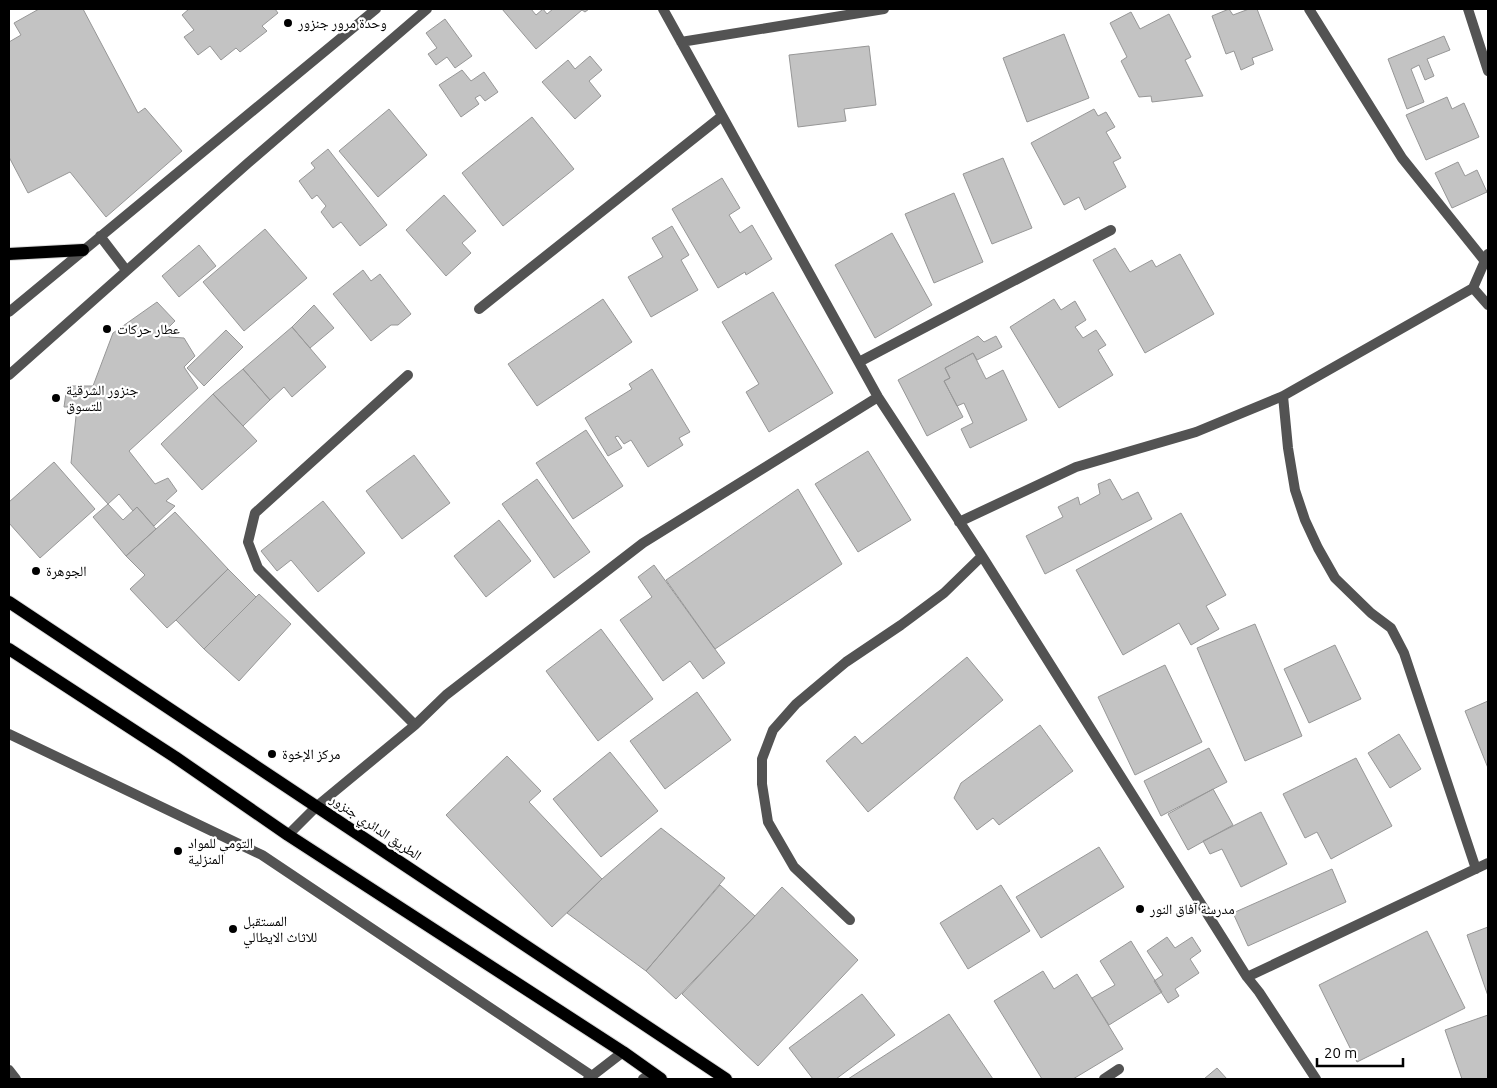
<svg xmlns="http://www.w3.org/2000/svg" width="1497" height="1088" font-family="Ubuntu,'Noto Naskh Arabic',sans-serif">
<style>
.building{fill:#c3c3c3;stroke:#979797}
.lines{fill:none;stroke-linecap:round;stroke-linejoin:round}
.primary-casing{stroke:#dbdbdb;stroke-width:14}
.service{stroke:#535353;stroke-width:10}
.minor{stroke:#535353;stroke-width:10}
.tertiary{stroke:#535353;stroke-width:10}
.primary{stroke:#000;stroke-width:12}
.poi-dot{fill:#000;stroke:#fff;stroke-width:2}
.labels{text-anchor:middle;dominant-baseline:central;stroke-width:4.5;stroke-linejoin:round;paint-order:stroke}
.poi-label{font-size:14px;fill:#000;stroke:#fff;text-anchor:start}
.street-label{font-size:14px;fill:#000;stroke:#fff}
</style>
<rect width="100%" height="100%" fill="#fff"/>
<!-- building -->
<path class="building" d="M 39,9 L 83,9 L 138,113 L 145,108 L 182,151 L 106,217 L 70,172 L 28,193 L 9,157 L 9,42 L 21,35 L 14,23 Z
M 189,9 L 275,9 L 278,13 L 262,26 L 267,31 L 240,52 L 236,48 L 221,60 L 210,46 L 198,55 L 184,37 L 194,30 L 182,15 Z
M 502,9 L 531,9 L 536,15 L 543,9 L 547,14 L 553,9 L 589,9 L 585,12 L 582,10 L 536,49 Z
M 1229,9 L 1233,15 L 1249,9 L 1257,9 L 1273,50 L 1252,58 L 1254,64 L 1241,70 L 1234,51 L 1226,54 L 1212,16 Z
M 1131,12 L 1140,29 L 1169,14 L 1191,57 L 1185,60 L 1203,96 L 1152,102 L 1151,96 L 1139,97 L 1121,61 L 1127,57 L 1110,23 Z
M 445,19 L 472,56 L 455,68 L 447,57 L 436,65 L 428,54 L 437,48 L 426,33 Z
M 1064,34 L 1089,98 L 1027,122 L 1003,58 Z
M 1444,36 L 1450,50 L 1427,59 L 1434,76 L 1425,80 L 1419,65 L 1411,69 L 1424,102 L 1407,109 L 1388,59 Z
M 869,46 L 876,105 L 844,109 L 846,121 L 798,127 L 789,55 Z
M 590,56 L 602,70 L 589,81 L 601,96 L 575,119 L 542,82 L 568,60 L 575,69 Z
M 462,70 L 471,81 L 484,72 L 498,92 L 485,101 L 480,95 L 475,98 L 479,104 L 461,117 L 439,85 Z
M 1447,97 L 1452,109 L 1464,103 L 1479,137 L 1426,160 L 1406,115 Z
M 389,109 L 427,155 L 378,197 L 339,151 Z
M 1094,109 L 1098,116 L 1106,112 L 1115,127 L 1106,132 L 1121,158 L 1113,162 L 1126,187 L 1085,210 L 1079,197 L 1064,205 L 1031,143 Z
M 532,117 L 574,169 L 503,226 L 462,173 Z
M 328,149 L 387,225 L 360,246 L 341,222 L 333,228 L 321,212 L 326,206 L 317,195 L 312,199 L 299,181 L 315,168 L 311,163 Z
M 1003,158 L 1032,228 L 992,244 L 963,174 Z
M 1458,162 L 1465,176 L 1477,170 L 1487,192 L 1452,208 L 1435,173 Z
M 722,178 L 740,208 L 729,215 L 740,233 L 752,225 L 772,259 L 746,275 L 745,272 L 718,288 L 672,209 Z
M 954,193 L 983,262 L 934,283 L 905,214 Z
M 444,195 L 476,231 L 462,243 L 471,253 L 446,276 L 406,230 Z
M 672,226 L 689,255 L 681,260 L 698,290 L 651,317 L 628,277 L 663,257 L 652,238 Z
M 265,229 L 307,278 L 244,331 L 203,282 Z
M 892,233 L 932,305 L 875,338 L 835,265 Z
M 199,245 L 216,266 L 179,297 L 162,276 Z
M 1115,248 L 1130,272 L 1152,260 L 1156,267 L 1180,254 L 1214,314 L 1145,353 L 1093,260 Z
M 363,270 L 371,281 L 380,274 L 411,314 L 398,325 L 391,325 L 371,341 L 333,294 Z
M 773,292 L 833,393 L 769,432 L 746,392 L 759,384 L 722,322 Z
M 603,299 L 632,342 L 537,406 L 508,364 Z
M 1054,299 L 1061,310 L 1075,301 L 1086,320 L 1075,327 L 1083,338 L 1096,330 L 1106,345 L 1098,350 L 1113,375 L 1059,408 L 1010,327 Z
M 157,302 L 175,321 L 169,327 L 169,337 L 184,338 L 195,356 L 184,367 L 198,388 L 129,451 L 155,484 L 168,478 L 177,491 L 166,501 L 175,506 L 154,526 L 137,507 L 133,511 L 119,494 L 108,504 L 71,463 L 77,407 L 64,407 L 67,386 L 93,386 L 113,333 Z
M 314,305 L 334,328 L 310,348 L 292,327 Z
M 292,327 L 326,367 L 292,397 L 284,387 L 270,400 L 243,369 Z
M 226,330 L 243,347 L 204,386 L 187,368 Z
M 978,336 L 984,342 L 996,336 L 1002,347 L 977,360 L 973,353 L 945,368 L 950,378 L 944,381 L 963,417 L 927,436 L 898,380 Z
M 973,353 L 986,379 L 1003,370 L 1027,420 L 970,448 L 961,429 L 973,423 L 964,403 L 957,406 L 944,381 L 950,378 L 945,368 Z
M 243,369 L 270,400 L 243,426 L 213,394 Z
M 652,369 L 690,432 L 679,438 L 683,445 L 648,467 L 631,440 L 624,444 L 618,436 L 615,437 L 622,448 L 608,456 L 585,418 L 632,389 L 629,384 Z
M 213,394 L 257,441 L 202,490 L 161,444 Z
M 586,430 L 623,486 L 573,519 L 536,463 Z
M 868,451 L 911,520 L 858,552 L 815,484 Z
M 414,455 L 450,503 L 402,539 L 366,491 Z
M 54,462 L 95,509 L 40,558 L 9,523 L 9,502 Z
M 537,479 L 590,552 L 554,578 L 502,504 Z
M 1110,479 L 1122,500 L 1138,492 L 1152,519 L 1045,574 L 1026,536 L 1063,517 L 1058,507 L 1078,497 L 1080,505 L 1100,494 L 1098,484 Z
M 798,489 L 842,564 L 715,649 L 666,580 Z
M 323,501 L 365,553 L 318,592 L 291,560 L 277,571 L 261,551 Z
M 108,504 L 123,520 L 137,507 L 156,529 L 126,556 L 93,517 Z
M 175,512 L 228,569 L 176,620 L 167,628 L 130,589 L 145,575 L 126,556 Z
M 1181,513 L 1226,595 L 1206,606 L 1219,629 L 1191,645 L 1179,623 L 1123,655 L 1076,570 Z
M 499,520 L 531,561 L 486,597 L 454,556 Z
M 654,565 L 725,663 L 703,679 L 690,661 L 663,681 L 620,620 L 652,597 L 638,577 Z
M 228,569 L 256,597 L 204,649 L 176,620 Z
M 259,594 L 291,624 L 239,681 L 204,649 Z
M 1255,624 L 1302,736 L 1245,761 L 1197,648 Z
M 601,629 L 653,699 L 598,741 L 546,671 Z
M 1335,645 L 1361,699 L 1309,723 L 1284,669 Z
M 967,657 L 1003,700 L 868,812 L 826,761 L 855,736 L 862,744 Z
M 1165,665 L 1202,742 L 1135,775 L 1098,697 Z
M 697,692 L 731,740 L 665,789 L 630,741 Z
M 1488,701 L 1488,768 L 1465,711 Z
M 1040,725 L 1073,771 L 999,825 L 993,818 L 977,830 L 954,798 L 961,783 Z
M 1399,734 L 1421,769 L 1390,788 L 1368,753 Z
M 1209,748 L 1227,782 L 1161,816 L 1144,781 Z
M 610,752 L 658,811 L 601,857 L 553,799 Z
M 507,756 L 541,791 L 529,802 L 602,879 L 552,927 L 446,815 Z
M 1356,758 L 1392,826 L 1331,859 L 1317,832 L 1305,838 L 1283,794 Z
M 1213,789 L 1233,825 L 1188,850 L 1168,814 Z
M 1261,812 L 1287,864 L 1241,887 L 1222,849 L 1210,854 L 1203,841 Z
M 661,828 L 725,878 L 646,971 L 567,913 L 602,879 Z
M 1099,847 L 1124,887 L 1041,938 L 1016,897 Z
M 1332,869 L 1346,902 L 1248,946 L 1233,913 Z
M 720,885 L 755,916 L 676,999 L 646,971 Z
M 1001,885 L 1030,931 L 968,969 L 940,923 Z
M 782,887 L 858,960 L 758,1066 L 682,994 Z
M 1488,927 L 1488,996 L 1467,935 Z
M 1427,931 L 1465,1008 L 1357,1062 L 1319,985 Z
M 1167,937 L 1175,948 L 1192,937 L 1201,951 L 1190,959 L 1199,973 L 1175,989 L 1179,996 L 1168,1003 L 1154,981 L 1163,975 L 1147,951 Z
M 1131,941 L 1162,992 L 1109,1025 L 1092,998 L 1115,985 L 1100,961 Z
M 1043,971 L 1054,989 L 1077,974 L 1123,1049 L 1073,1079 L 1042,1079 L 994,1001 Z
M 862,994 L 895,1035 L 836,1079 L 813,1079 L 789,1048 Z
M 949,1014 L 993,1079 L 848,1079 Z
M 1488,1015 L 1488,1079 L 1462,1079 L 1445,1030 Z
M 1217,1068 L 1227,1079 L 1204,1079 Z"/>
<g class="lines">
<!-- primary casing -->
<g class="primary-casing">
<path id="primary" d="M 9,254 L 83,250
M 9,602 L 726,1079
M 9,649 L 175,757 L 288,835 L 623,1052 L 661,1079"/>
</g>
<!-- service -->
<path class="service" d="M 9,734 L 262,855 L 592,1076
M 588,1079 L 623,1052
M 643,1079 L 652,1073"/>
<!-- minor -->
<path class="minor" d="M 663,9 L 878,397 L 982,556 L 1247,977 L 1259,992 L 1316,1079
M 1309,9 L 1402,158 L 1484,260
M 1468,9 L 1488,71
M 681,42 L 884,9
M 1473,288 L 1488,254
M 479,309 L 722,116
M 859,362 L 1111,230
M 408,375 L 255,513 L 248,542 L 258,568 L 415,725
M 1283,396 L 1288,448 L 1295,490 L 1305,520 L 1318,548 L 1335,578 L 1371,613 L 1391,628 L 1404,653 L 1476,869
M 959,522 L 1076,467 L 1196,432 L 1283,396 L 1473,288 L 1488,305
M 288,835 L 317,806 L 415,725 L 446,695 L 643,543 L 878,397
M 850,920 L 794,867 L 768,822 L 762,784 L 762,759 L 773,730 L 796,704 L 846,662 L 901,625 L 944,593 L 982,556
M 1247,977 L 1488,863
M 9,1070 L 16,1079
M 1104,1079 L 1119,1069"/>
<!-- tertiary -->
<path class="tertiary" d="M 100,236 L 126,270
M 9,312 L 376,9
M 9,375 L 248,163 L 427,9"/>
<!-- primary -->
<use href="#primary" class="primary"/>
</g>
<!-- markers -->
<g class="poi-dot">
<circle cx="288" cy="23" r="5"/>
<circle cx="107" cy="329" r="5"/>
<circle cx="56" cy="398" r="5"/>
<circle cx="36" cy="571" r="5"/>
<circle cx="272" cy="754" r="5"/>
<circle cx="178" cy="851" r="5"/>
<circle cx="1140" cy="909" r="5"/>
<circle cx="233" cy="929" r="5"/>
</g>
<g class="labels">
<!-- poi labels -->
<g class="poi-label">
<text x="298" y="23">وحدة مرور جنزور</text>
<text x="117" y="329">عطار حركات</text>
<text x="66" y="390">جنزور الشرقية<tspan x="66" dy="16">للتسوق</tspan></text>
<text x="46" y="571">الجوهرة</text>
<text x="282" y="754">مركز الإخوة</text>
<text x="188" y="843">التومي للمواد<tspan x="188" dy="16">المنزلية</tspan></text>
<text x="1150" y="909">مدرسة آفاق النور</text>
<text x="243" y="921">المستقبل<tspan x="243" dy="16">للاثاث الايطالي</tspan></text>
</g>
<!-- street labels -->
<g class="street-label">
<text transform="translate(376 827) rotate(34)">الطريق الدائري جنزور</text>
</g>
</g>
<!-- border -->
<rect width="1497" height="1088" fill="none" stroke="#000000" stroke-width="20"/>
<!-- scale -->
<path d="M1317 1058v8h86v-8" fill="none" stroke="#000000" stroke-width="2.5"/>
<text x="1324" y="1058" font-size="15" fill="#000000" stroke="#ffffff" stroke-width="4" paint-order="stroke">20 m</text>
</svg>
